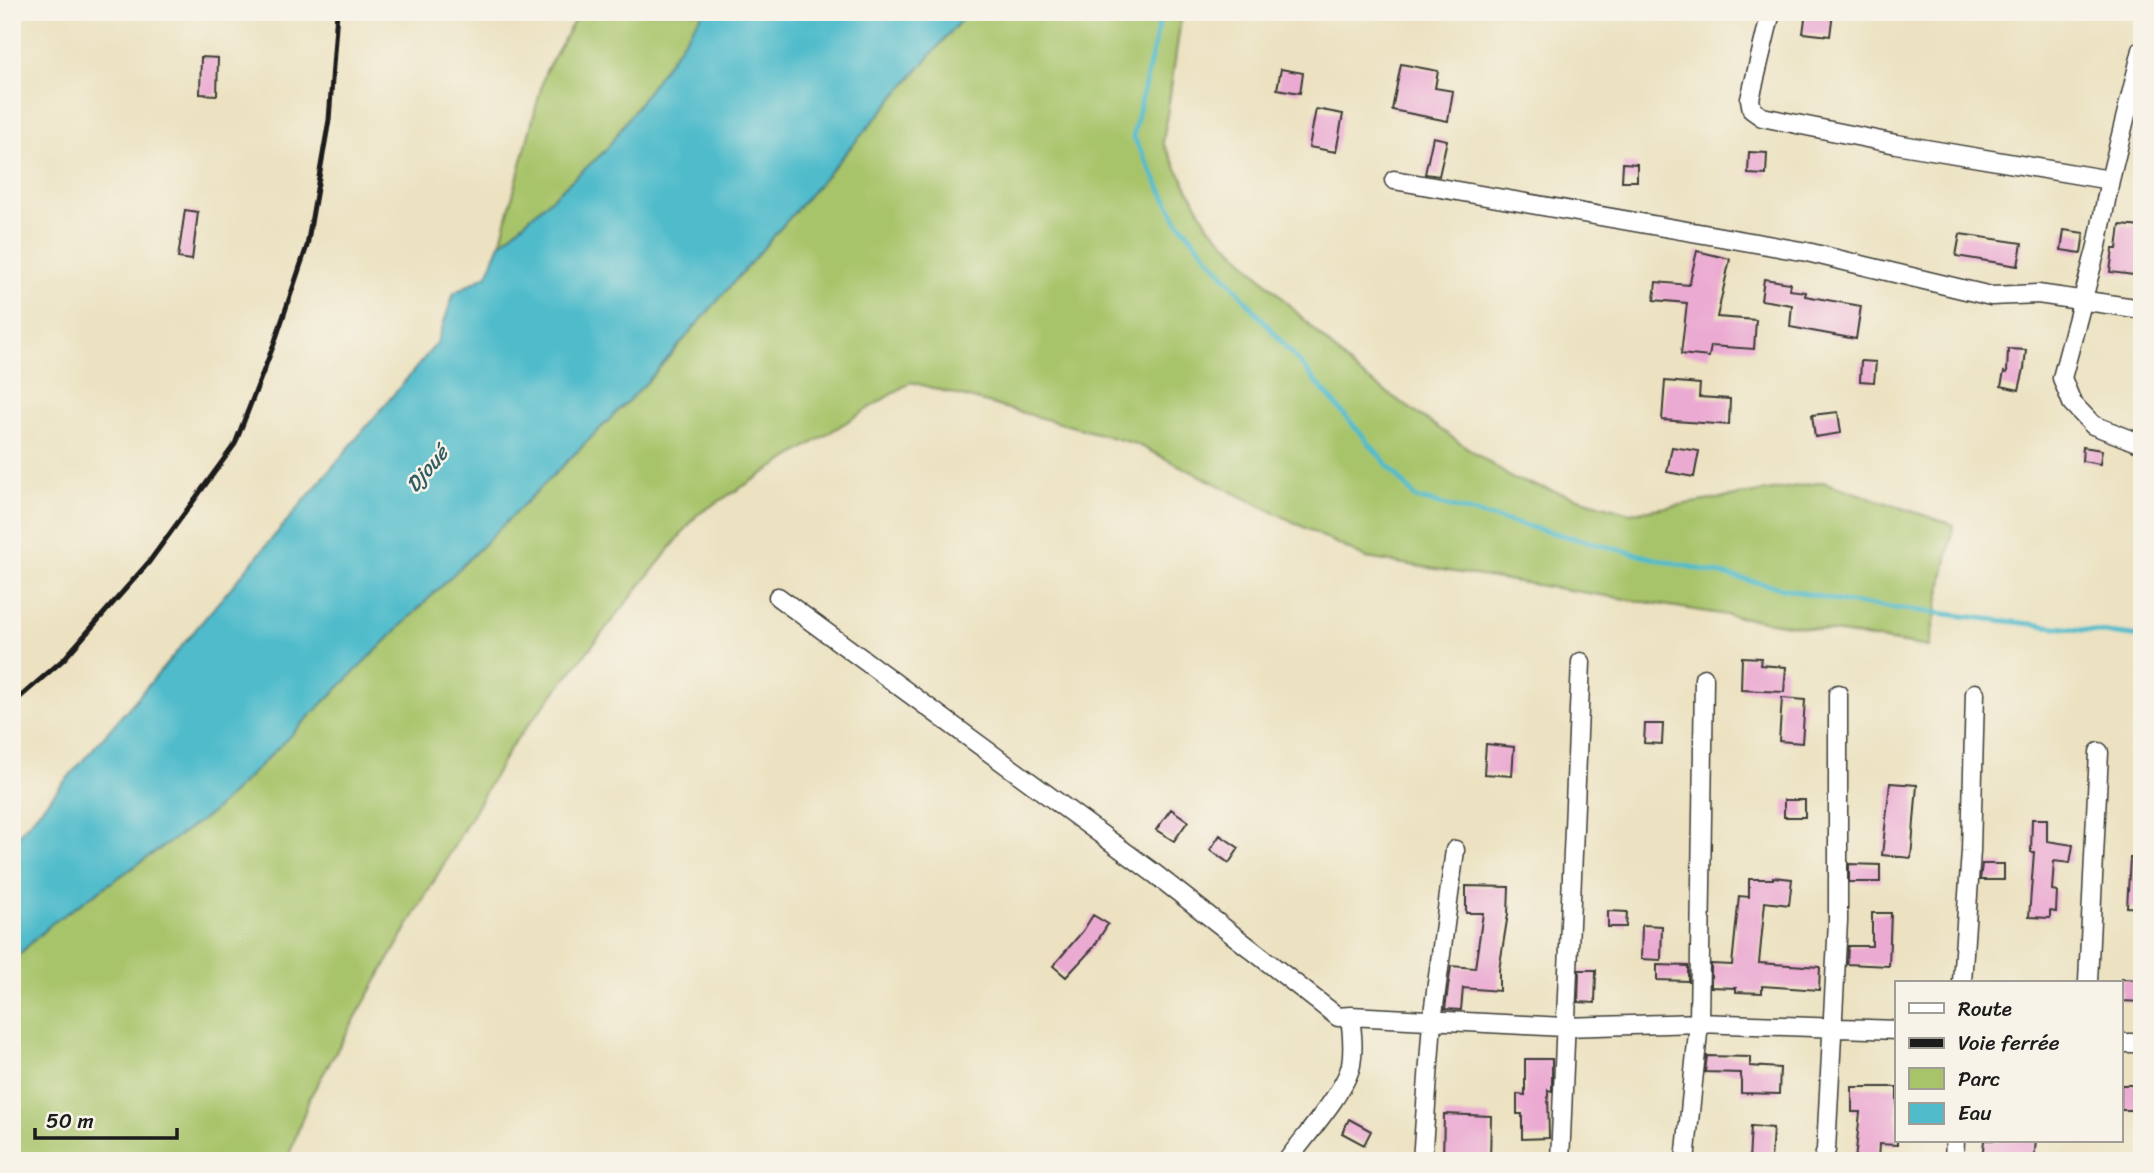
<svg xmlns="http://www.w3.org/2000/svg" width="2154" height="1173" font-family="Sriracha,sans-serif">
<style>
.green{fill:#a8c46a;stroke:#627043;stroke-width:2}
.water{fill:#4fbbcb;stroke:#366c74;stroke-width:2}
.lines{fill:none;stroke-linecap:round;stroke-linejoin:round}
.stream{stroke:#4fbbcb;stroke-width:5}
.building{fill:#ebaad2}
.street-casing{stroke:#3b3a35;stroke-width:21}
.street{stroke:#fff;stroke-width:18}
.rail{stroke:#1c1c1c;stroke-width:5}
.labels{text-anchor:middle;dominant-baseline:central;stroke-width:5;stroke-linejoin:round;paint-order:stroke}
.water-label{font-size:21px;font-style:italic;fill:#305c62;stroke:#f7f3e8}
</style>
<rect width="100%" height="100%" fill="#f7f3e8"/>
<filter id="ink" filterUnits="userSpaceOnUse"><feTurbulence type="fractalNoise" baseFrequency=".0143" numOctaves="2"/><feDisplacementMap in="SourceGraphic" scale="14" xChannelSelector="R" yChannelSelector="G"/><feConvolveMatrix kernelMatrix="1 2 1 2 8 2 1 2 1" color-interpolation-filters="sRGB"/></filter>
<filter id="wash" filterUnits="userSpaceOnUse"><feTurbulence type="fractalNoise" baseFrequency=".00686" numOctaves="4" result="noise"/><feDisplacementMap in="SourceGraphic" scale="28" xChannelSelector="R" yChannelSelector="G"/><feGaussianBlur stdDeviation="1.57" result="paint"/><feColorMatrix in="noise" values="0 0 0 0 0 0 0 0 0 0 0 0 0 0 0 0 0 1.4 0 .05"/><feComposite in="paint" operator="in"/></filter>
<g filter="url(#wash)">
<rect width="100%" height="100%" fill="#ece2c1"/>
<!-- green -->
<path class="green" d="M 579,12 L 704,12 L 605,151 L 500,244 L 545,73 Z
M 965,12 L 1182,12 L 1163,143 L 1208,225 L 1357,372 L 1513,479 L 1630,513 L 1823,482 L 1954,525 L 1929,647 L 1366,558 L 1136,444 L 911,382 L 697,515 L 512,745 L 310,1097 L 287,1161 L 12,1161 L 12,961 L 51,924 L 213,812 L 504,524 L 647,382 L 962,19 Z"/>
<!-- water -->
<path class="water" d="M 704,12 L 965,12 L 962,19 L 647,382 L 504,524 L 213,812 L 51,924 L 12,961 L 12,842 L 158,674 L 437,343 L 454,293 L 487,275 L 500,244 L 605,151 Z"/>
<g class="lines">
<!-- stream -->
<path class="stream" d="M 955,12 L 962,19 L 981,12
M 1162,12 L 1133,136 L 1177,220 L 1416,498 L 1660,560 L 1843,602 L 2142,637"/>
</g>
<g id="blocks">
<!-- building -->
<path class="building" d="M 1806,12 L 1833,12 L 1830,36 L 1803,33 Z
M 201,57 L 218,58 L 217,95 L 200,94 Z
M 1401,64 L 1438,71 L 1435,88 L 1453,91 L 1448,121 L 1392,110 Z
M 1281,69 L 1303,73 L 1300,93 L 1277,89 Z
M 1316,109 L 1343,114 L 1336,152 L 1309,147 Z
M 1433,137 L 1447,140 L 1439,176 L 1425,174 Z
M 1749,152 L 1767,153 L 1766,175 L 1748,174 Z
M 1623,163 L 1637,164 L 1637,181 L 1622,181 Z
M 185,210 L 198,212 L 192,260 L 178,258 Z
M 2120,225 L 2142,227 L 2142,276 L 2110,272 L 2113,249 L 2117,249 Z
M 2064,230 L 2084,233 L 2081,253 L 2061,250 Z
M 1960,234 L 2022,243 L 2018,266 L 1956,256 Z
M 1697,251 L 1730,259 L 1717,317 L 1756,320 L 1754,349 L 1711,346 L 1709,357 L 1681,354 L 1687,303 L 1654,300 L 1656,282 L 1689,285 Z
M 1764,279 L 1790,283 L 1789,290 L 1806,292 L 1805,296 L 1861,306 L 1856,339 L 1790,327 L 1792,305 L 1761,300 Z
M 2008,349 L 2026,350 L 2024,369 L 2019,390 L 2001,386 L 2004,372 L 2007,373 Z
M 1861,361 L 1876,362 L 1874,382 L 1860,381 Z
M 1665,381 L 1700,384 L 1699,397 L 1730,399 L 1729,425 L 1662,420 Z
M 1838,412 L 1841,433 L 1815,437 L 1812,415 Z
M 1672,447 L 1699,451 L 1694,477 L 1667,472 Z
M 2083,447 L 2102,450 L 2100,464 L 2082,461 Z
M 1742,657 L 1761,658 L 1760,665 L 1786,667 L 1784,692 L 1741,690 Z
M 1782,698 L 1805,700 L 1802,743 L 1779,741 Z
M 1645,724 L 1663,724 L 1662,744 L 1644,743 Z
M 1486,744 L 1514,747 L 1512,776 L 1484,774 Z
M 1890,783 L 1917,785 L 1911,858 L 1882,855 Z
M 1784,800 L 1805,800 L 1805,817 L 1784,817 Z
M 1171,809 L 1188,821 L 1174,841 L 1156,830 Z
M 2032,819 L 2047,819 L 2047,841 L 2073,845 L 2070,863 L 2054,861 L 2052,890 L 2057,891 L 2056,912 L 2050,911 L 2050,918 L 2029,917 L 2034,852 L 2031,852 Z
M 1220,835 L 1239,848 L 1229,863 L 1210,850 Z
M 2130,858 L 2142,858 L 2142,908 L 2127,907 Z
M 1849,864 L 1880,865 L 1880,882 L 1849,882 Z
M 1982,864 L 2004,864 L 2004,880 L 1980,880 Z
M 1773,877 L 1792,879 L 1789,905 L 1765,902 L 1759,963 L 1820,967 L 1819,990 L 1762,986 L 1762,993 L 1736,992 L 1736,988 L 1711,987 L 1711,964 L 1732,965 L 1739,896 L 1749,897 L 1749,879 L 1773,879 Z
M 1466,886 L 1509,887 L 1508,914 L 1499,970 L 1499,991 L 1463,988 L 1461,1010 L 1445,1009 L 1451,966 L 1475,968 L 1483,913 L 1466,913 Z
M 1608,911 L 1627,912 L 1626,927 L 1608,927 Z
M 1872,913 L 1891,913 L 1889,966 L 1847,964 L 1848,946 L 1872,946 Z
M 1093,915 L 1108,924 L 1093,948 L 1066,977 L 1053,966 L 1083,931 Z
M 1642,925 L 1662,926 L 1661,960 L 1641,959 Z
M 1657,965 L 1688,966 L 1688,981 L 1657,980 Z
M 1579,970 L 1596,970 L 1595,1003 L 1578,1002 Z
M 2121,979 L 2142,980 L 2142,1002 L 2121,1001 Z
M 1707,1056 L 1750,1057 L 1750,1066 L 1780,1068 L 1779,1094 L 1741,1093 L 1741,1073 L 1705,1072 Z
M 1525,1059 L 1552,1059 L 1552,1091 L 1548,1090 L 1549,1138 L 1522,1139 L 1522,1114 L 1517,1114 L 1517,1094 L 1525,1095 Z
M 2121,1085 L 2139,1085 L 2139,1110 L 2121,1110 Z
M 1852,1087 L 1897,1087 L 1897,1145 L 1879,1144 L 1878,1161 L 1855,1161 L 1860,1112 L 1852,1112 Z
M 1444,1114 L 1491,1116 L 1490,1161 L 1443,1161 Z
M 1349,1119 L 1371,1131 L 1364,1145 L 1342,1133 Z
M 1751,1126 L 1773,1128 L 1771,1161 L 1749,1161 Z
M 1984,1140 L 2036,1140 L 2034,1161 L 1982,1161 Z"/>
</g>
</g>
<g filter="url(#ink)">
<use href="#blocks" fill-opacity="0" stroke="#3b3a35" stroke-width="2"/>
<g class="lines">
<!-- street casing -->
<g class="street-casing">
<path id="street" d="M 1771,12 L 1750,99 L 1752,110 L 1762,117 L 1896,144 L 2110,180
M 2142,50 L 2110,180 L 2097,246 L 2062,378 L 2072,403 L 2093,425 L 2142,444
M 1394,180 L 1807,252 L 1991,296 L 2038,294 L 2142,309
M 778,597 L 1155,874 L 1338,1017 L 1350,1016 L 1564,1027 L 1699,1023 L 1897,1030
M 1962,982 L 1971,851 L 1975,693
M 2088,982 L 2099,752
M 2121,1043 L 2142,1043
M 1287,1161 C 1304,1137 1345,1092 1351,1065 C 1354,1049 1352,1032 1350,1016
M 1422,1161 L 1432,1021 L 1455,850
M 1560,1161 L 1581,662
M 1685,1161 L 1699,1023 L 1704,678
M 1823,1161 L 1826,1150 L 1838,921 L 1838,694
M 1954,1161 L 1955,1140"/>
</g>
<!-- street -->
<use href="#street" class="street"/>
<!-- rail -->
<path class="rail" d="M 12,704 L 64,659 L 149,562 L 235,444 L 274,344 L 307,246 L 329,120 L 337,12"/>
</g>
</g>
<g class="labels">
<!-- water labels -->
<g class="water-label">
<text transform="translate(427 469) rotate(-50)">Djoué</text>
</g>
</g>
<!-- margin -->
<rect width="2154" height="1173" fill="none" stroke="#f7f3e8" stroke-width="42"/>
<!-- legend -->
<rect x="1895" y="981" width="228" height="161" fill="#f7f3e8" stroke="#9f9d96" stroke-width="2"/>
<rect x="1909" y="1003" width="35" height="10" fill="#ffffff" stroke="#9f9d96" stroke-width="2"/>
<text x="1958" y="1016" font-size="21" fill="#1c1c1c">Route</text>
<rect x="1909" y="1038" width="35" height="10" fill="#1c1c1c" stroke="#9f9d96" stroke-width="2"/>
<text x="1958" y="1050" font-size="21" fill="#1c1c1c">Voie ferrée</text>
<rect x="1909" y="1068" width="35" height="21" fill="#a8c46a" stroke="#9f9d96" stroke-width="2"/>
<text x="1958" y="1086" font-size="21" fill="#1c1c1c">Parc</text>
<rect x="1909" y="1103" width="35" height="21" fill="#4fbbcb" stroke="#9f9d96" stroke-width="2"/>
<text x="1958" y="1120" font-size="21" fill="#1c1c1c">Eau</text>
<!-- scale -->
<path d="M35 1128v10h142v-10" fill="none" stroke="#1c1c1c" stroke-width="3.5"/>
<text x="46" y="1128" font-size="21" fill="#1c1c1c" stroke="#f7f3e8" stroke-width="5" paint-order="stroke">50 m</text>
</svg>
